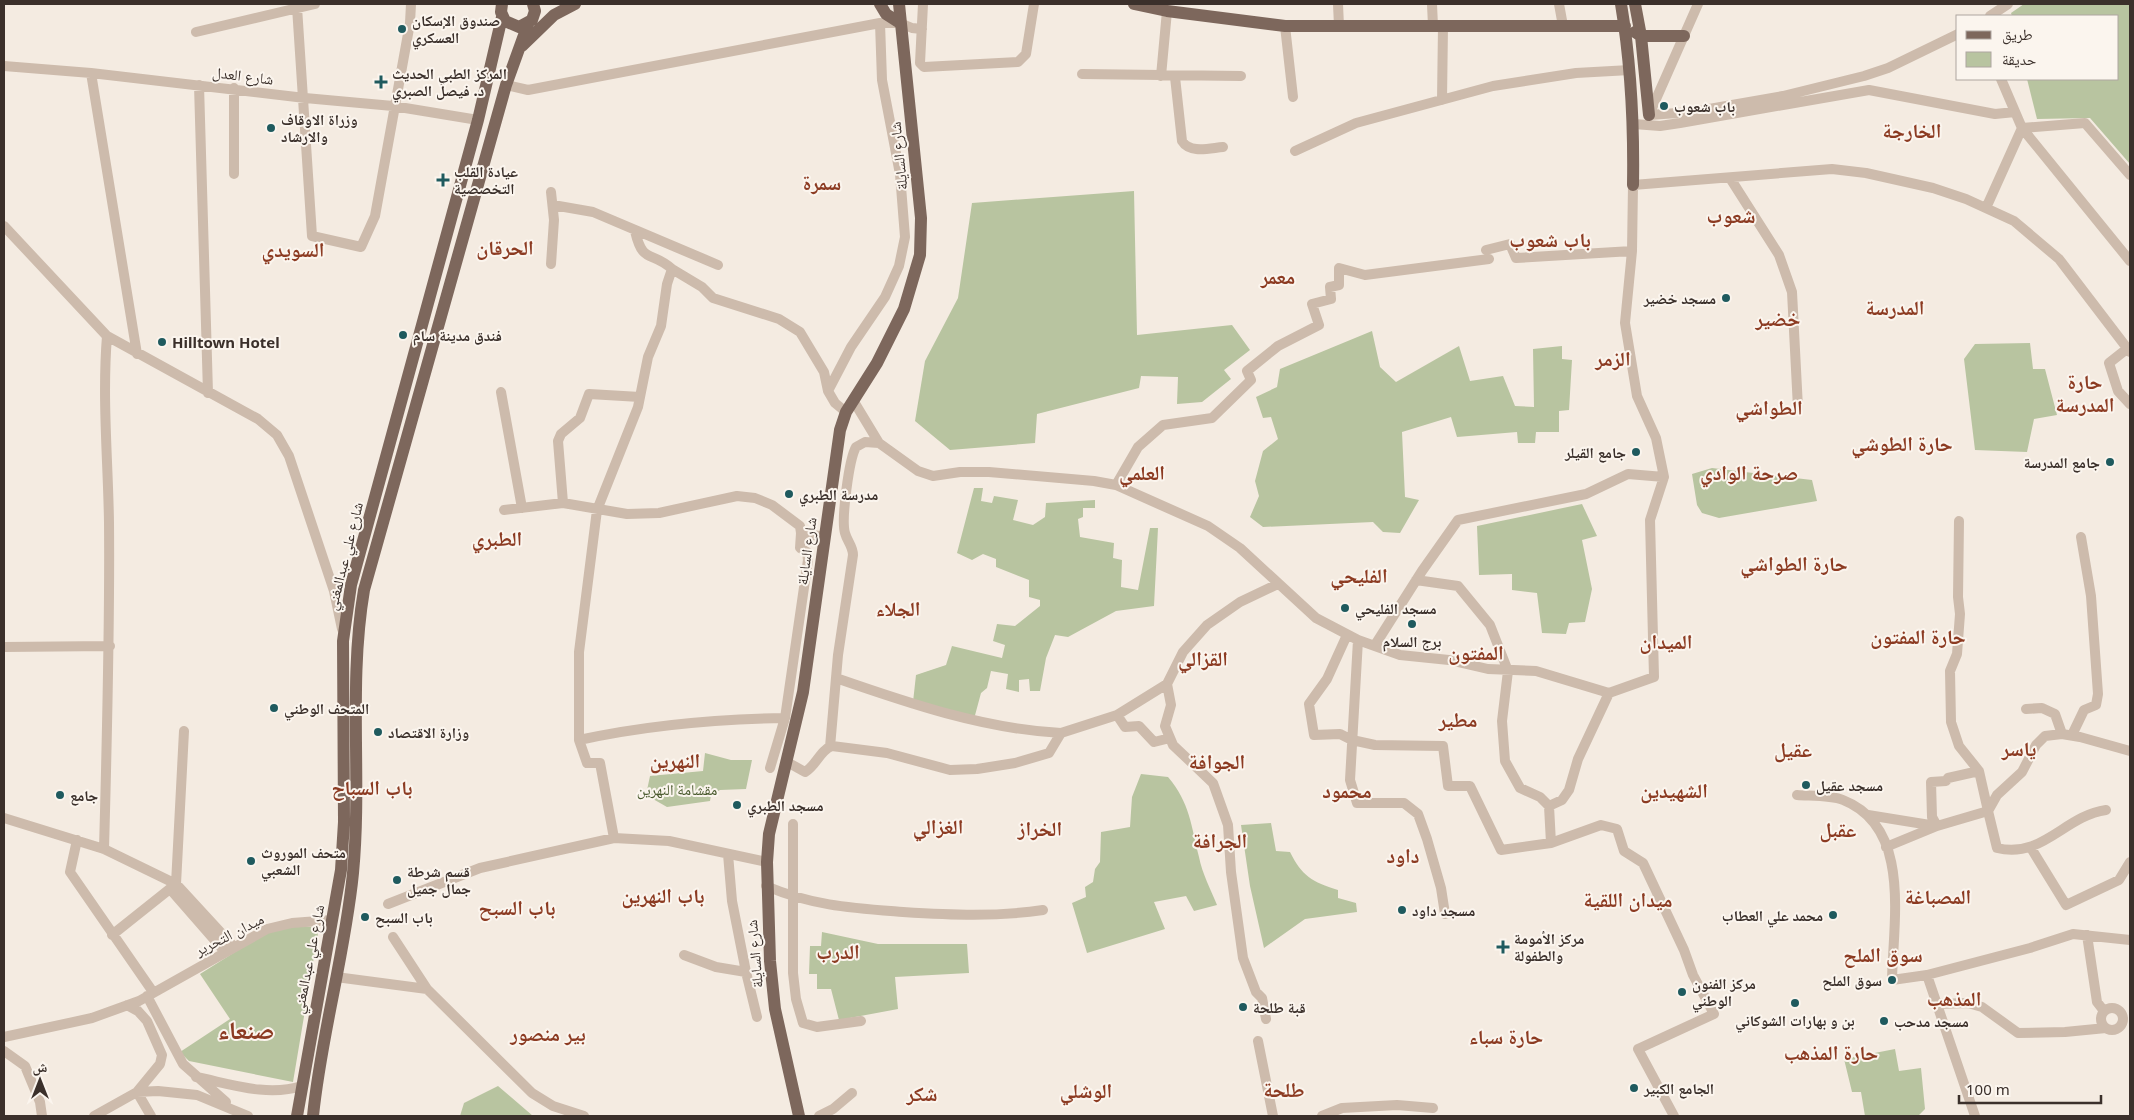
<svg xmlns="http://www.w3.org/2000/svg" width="2134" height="1120" font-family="'Noto Sans','Noto Naskh Arabic',sans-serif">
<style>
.green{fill:#b8c4a0}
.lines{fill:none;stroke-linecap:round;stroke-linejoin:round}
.minor{stroke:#cdbbac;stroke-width:10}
.major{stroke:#7d675c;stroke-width:12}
.poi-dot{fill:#1f5a5e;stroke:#fbf5ee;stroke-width:2}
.labels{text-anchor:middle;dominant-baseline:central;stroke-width:4;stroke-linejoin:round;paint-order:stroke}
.poi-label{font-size:15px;font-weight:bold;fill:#3b302b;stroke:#fbf5ee;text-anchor:start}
.street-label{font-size:15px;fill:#3b302b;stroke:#fbf5ee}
.park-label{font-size:15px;fill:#4a5a2e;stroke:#fbf5ee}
.district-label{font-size:20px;font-weight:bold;fill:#8c3b22;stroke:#fbf5ee}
.town-label{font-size:25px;font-weight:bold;fill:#8c3b22;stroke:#fbf5ee}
</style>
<rect width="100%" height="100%" fill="#f4ebe1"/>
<!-- green -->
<path class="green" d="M 2024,4 L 2130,4 L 2130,164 L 2090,118 L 2037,119 L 2027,79 L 2118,79 L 2118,16 L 2012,16 L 2011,13 Z
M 1134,191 L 1137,335 L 1232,325 L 1250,350 L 1224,370 L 1231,379 L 1202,402 L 1177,404 L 1178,377 L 1141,376 L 1139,388 L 1037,414 L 1035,443 L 950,450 L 915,421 L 925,361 L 958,298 L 972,203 Z
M 1372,331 L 1380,367 L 1396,382 L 1459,346 L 1470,381 L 1503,376 L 1515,406 L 1534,407 L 1533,349 L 1562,346 L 1562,359 L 1572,360 L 1569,410 L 1559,411 L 1559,432 L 1536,432 L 1535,443 L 1518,443 L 1517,432 L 1457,437 L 1451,417 L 1402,432 L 1405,497 L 1419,500 L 1400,533 L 1383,532 L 1373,522 L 1263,527 L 1250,517 L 1259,496 L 1255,481 L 1263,451 L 1278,439 L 1271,417 L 1263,418 L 1256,397 L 1277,387 L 1280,369 Z
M 2030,343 L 2033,369 L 2045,369 L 2057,415 L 2034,419 L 2027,452 L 1975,450 L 1964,359 L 1975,344 Z
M 1712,468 L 1812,480 L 1817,501 L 1719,518 L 1702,513 L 1697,505 L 1692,474 Z
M 974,488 L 983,488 L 981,501 L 992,503 L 994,496 L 1018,500 L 1013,520 L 1033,525 L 1045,517 L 1046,503 L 1095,500 L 1095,508 L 1083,508 L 1083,517 L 1078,519 L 1080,537 L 1114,543 L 1113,558 L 1122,560 L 1121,587 L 1138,590 L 1150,528 L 1158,528 L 1154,606 L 1116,611 L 1068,637 L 1055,635 L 1046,658 L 1040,691 L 1030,691 L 1029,679 L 1019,680 L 1019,692 L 1006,689 L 1008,674 L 991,671 L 987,688 L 981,693 L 974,719 L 913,702 L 916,675 L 946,665 L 952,646 L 1002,658 L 1005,645 L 993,641 L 997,624 L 1015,626 L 1040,606 L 1040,600 L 1029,597 L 1029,580 L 996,567 L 996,559 L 983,554 L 972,560 L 957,553 Z
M 1582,504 L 1597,536 L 1582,540 L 1592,589 L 1585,622 L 1569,623 L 1566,634 L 1542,633 L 1537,593 L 1512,590 L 1512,574 L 1479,575 L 1477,526 Z
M 705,753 L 731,760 L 752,760 L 746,789 L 720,790 L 711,795 L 710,801 L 667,807 L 646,795 L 650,776 L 703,771 Z
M 1141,774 L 1168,777 C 1190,803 1191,825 1199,857 C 1202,873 1211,890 1217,905 L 1194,911 L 1186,896 L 1154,902 L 1165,929 L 1087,953 L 1072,903 L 1086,897 L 1085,887 L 1093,882 L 1095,869 L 1100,862 L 1101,832 L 1130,827 L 1132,797 Z
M 1271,823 L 1276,851 L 1290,852 C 1302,876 1312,882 1338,890 L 1338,898 L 1356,903 L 1357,912 L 1305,919 L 1264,948 L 1250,886 L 1241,825 Z
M 293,926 L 319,927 L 293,1082 L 189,1061 L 180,1052 L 230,1019 L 200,974 L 265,933 Z
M 822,932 L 878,944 L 967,944 L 969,973 L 895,977 L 898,1009 L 839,1020 L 831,989 L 817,989 L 817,974 L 809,974 L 810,946 L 821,946 Z
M 1895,1049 L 1899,1071 L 1921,1068 L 1925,1109 L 1918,1116 L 1865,1116 L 1861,1092 L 1852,1092 L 1844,1059 Z
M 498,1086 L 533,1116 L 460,1116 L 464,1103 Z"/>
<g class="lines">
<!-- minor -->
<path class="minor" d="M 923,4 L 920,63 L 924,67 L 1018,62 L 1026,54 L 1034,4
M 1338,4 L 1339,26
M 1432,4 L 1433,26
M 1559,4 L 1563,26
M 1698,4 L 1649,115 L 1692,112 L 1783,96 L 1864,76 L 1888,68 L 1958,34
M 297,7 L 312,236 L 361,247 L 375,216 L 410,23 L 411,4
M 1990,16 L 2008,4
M 1285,26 L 1293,97
M 196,32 L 315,4
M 4,66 L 91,73 L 305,98 L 393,106 L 478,120
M 91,73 L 137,354
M 1082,74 L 1241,76
M 1161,76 L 1167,11
M 1175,77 L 1182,141 C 1190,154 1210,148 1223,147
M 2001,79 L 2022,128 L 2130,261
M 199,85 L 208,393
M 506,85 L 528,90 L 880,23 L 900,23 L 912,28 L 922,29
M 234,88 L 234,174
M 1442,100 L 1443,26
M 1634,124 L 1660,126 L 1680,123 L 1869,90 L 1995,114 L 2015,112
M 2022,128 L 2085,123 L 2130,175
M 1295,151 L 1356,123 L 1493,86 L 1576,73 L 1630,70
M 1730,178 L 1779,255 L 1792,292 L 1798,408
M 553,205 L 593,212 L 718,265
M 1986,208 L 2022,128
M 4,226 L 107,336
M 635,231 C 643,265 651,250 672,269
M 1486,250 L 1510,244 L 1516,258 L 1632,251
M 551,264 L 554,220 L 551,192
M 2128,348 L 2109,363 L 2118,391 L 2130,404
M 828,391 L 851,347 L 885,297 L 899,266 L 905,237 L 900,174 L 882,80 L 880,23
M 501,392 L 522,508
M 853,400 L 879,443 L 918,471 L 933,476 L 960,472 L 989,472 L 1094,481 L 1116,485 L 1208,526 L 1240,548 L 1316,618 L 1358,640 L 1400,655 L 1449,660 L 1488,669 L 1536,671 L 1609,693
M 1116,485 L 1138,447 L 1163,425 L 1212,418 L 1251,380 L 1247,371 L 1278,346 L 1319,325 L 1312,304 L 1331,299 L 1330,287 L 1339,285 L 1339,268 L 1365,275 L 1489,259
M 563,503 L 558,441 L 561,434 L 580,418 L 589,394 L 640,397
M 504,510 L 563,503 L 627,514 L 659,513 L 737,496 L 755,498 L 772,505 L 800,526 L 801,533 L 825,537
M 1959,521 L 1958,597 L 1960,614 L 1957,654 L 1950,671 L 1951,722 L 1959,746 L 1979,771 L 1988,811
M 1416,580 L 1458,586 L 1490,625 L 1508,671 L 1502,721 L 1505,761 L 1520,788 L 1540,797 L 1549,806
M 1347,635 L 1327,679 L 1309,704 L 1314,735 L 1340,734 L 1352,740 L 1375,745 L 1443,746 L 1448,786 L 1470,786 L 1501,850 L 1551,843
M 1358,640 L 1350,780 L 1357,803 L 1404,803 L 1418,814 L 1427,839 L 1441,888 L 1445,914
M 1375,645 L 1422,571 L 1458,520 L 1586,494 L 1628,474 L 1664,477
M 4,647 L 110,646
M 836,678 C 908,703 984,729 1061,733
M 2026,709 L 2042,708 L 2055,714 L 2062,734
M 1117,715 L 1125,727 L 1139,726 L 1154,742 L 1170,738
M 2072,735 L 2084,710 L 2096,705 L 2098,694 L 2091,596 L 2081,537
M 579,740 C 648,725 715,719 785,718
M 830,747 L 838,655 L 853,555 C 853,546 847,541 845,533 C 841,520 849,459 856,447 L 865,442 L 879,443
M 787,762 L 805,772 C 816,766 820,750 832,746 L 887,753 L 950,770 L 977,769 L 1015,763 L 1049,753 L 1061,733 L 1117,715 L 1167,684
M 770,768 L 785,718 L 808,560 L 807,552 L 800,548 L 801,533
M 1797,795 C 1811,796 1831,795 1843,800 C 1912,827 1893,922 1892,980 L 1927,975 L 2030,948 L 2073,934 L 2130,940
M 1988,811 L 1997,795 L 2022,772 L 2036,745 L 2045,736 L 2062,734 L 2080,737 L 2130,751
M 1868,815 L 1936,826
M 4,818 L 104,849 L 176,884 L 234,947
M 793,824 L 793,973 L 796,999 L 803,1023 L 817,1027 L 861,1021
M 1937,826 L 1932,817 L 1931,782 L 1946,781 L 1948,778 L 1979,771
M 614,838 L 600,763 L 587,763 L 579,740 L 579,652 L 597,510 L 638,407 L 648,357 L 661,326 L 667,284 L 672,269 L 702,287 L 713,298 L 779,319 L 800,332 L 824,372 L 828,391 L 835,403 L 846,412
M 77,840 L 70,872 L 153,992
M 1886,847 L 1937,826 L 1988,811 L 1997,848 C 2043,859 2064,816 2106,810
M 2031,848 L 2066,905 L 2119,880 L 2130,862
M 104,849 C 107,740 110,631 109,522 C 108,460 102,398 107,336 L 258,419 L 277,435 L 289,456 L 334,591 L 342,629
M 728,854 L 732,901 L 746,972 L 757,1017
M 766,886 C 813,906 852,908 903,912 C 951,915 996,917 1043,910
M 170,889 L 225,952
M 388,904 L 480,868 L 614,838 L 669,841 L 767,862
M 112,935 L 176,884 L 184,731
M 2087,935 L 2097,1002 L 2104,1011
M 393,937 L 427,989 L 532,1093 L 553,1106 L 584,1116
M 684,955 L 716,967 L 746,972
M 1927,975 L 1975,1116
M 336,977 L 427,989
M 147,996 L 183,1064 L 226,1102
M 1937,1004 L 1968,1003 L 1982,1007 L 2018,1033 L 2065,1032 L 2106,1028
M 127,1005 L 138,1011 L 147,1021 L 162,1055 L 160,1064 L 137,1092 L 151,1116
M2101 1019a11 11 0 1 1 22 0a11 11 0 1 1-22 0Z
M 1266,1019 L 1262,998 L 1256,992 L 1243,958 L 1231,872 L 1228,825 L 1213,783 L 1173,745 L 1165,726 L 1171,705 L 1167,684 L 1183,652 L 1207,625 L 1240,602 L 1278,584
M 4,1037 L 92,1018 L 139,1001 L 267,929 L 292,923 L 332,920
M 1258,1041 L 1273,1116
M 4,1051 L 25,1066 L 40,1102 L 42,1116
M 196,1077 C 231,1084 267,1097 302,1086
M 94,1116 L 137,1092 L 158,1091 L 197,1095 L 248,1116
M 819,1116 L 833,1109 L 852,1093
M 1322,1116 L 1342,1108 L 1397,1105 L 1433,1108
M 1674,1116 L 1638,1049 L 1714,1014 L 1693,975 L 1684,950 L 1643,863 L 1624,851 L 1617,829 L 1601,825 L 1551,843 L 1549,806 L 1562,800 L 1569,790 L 1578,759 L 1609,693 L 1654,677 L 1650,520 L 1664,477 L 1656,438 L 1637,396 L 1625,323 L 1632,251 L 1633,185 L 1832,169 L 1866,173 L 1933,188 L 1966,199 L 2014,221 L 2059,259 L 2130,352"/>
<!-- major -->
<path class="major" d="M 502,4 L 501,12 L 505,21 L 519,27 L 532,20 L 535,11 L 533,4
M 880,4 L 886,14 L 900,23
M 1134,4 L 1167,11 L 1285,26 L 1625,26
M 1621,4 C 1631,64 1634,124 1633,185
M 1635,4 L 1641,36 L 1649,115
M 1635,32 L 1641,36 L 1684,36
M 522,46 L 554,15 L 575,4
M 297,1116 L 341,870 L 344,822 L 343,641 L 351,585 L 478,120 L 502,17
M 313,1116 C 321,1035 345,955 353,873 C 362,779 348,684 364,590 L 506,85 L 528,24
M 799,1116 L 775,1009 L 770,961 L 767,862 L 769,834 L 803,692 L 840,430 L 846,412 L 877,363 L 904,309 L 920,255 L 921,218 L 899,4"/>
</g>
<!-- markers -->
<g class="poi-dot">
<circle cx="402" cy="29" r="5"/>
<path d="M378.5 74.5h5v5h5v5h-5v5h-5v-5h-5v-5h5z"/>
<circle cx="1664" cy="106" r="5"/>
<circle cx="271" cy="128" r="5"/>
<path d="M440.5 172.5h5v5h5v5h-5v5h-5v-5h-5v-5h5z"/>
<circle cx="1726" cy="298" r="5"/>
<circle cx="403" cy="335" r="5"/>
<circle cx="162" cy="342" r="5"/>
<circle cx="1636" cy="452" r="5"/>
<circle cx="2110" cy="462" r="5"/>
<circle cx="789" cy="494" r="5"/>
<circle cx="1345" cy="608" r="5"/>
<circle cx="1412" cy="624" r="5"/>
<circle cx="274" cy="708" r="5"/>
<circle cx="378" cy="732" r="5"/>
<circle cx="1806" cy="785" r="5"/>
<circle cx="60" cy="795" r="5"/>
<circle cx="737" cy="805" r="5"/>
<circle cx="251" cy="861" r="5"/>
<circle cx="397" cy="880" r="5"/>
<circle cx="1402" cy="910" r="5"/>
<circle cx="1833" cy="915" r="5"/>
<circle cx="365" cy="917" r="5"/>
<path d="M1500.5 939.5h5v5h5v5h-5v5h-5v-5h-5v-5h5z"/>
<circle cx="1892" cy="980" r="5"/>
<circle cx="1682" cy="992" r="5"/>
<circle cx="1795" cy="1003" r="5"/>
<circle cx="1243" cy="1007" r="5"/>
<circle cx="1884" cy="1021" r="5"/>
<circle cx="1634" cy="1088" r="5"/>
</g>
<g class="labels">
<!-- poi labels -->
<g class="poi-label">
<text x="412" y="20">صندوق الإسكان<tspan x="412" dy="17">العسكري</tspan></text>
<text x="392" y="73">المركز الطبي الحديث<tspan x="392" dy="17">د. فيصل الصبري</tspan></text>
<text x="1674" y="106">باب شعوب</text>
<text x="281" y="119">وزراة الاوقاف<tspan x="281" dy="17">والارشاد</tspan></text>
<text x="454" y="171">عيادة القلب<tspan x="454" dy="17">التخصصية</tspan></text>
<text x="1716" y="298" text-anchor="end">مسجد خضير</text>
<text x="413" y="335">فندق مدينة سام</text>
<text x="172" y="342">Hilltown Hotel</text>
<text x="1626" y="452" text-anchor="end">جامع القيلر</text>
<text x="2100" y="462" text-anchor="end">جامع المدرسة</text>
<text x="799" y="494">مدرسة الطبري</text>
<text x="1355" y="608">مسجد الفليحي</text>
<text x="1412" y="641" text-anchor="middle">برج السلام</text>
<text x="284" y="708">المتحف الوطني</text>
<text x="388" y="732">وزارة الاقتصاد</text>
<text x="1816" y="785">مسجد عقيل</text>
<text x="70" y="795">جامع</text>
<text x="747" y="805">مسجد الطبري</text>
<text x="261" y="852">متحف الموروث<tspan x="261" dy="17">الشعبي</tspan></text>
<text x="407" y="871">قسم شرطة<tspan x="407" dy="17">جمال جميل</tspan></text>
<text x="1412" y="910">مسجد داود</text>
<text x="1823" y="915" text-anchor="end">محمد علي العطاب</text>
<text x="375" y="917">باب السبح</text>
<text x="1514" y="938">مركز الأمومة<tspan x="1514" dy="17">والطفولة</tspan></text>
<text x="1882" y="980" text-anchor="end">سوق الملح</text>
<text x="1692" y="983">مركز الفنون<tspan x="1692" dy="17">الوطني</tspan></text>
<text x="1253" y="1007">قبة طلحة</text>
<text x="1795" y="1020" text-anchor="middle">بن و بهارات الشوكاني</text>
<text x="1894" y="1021">مسجد مدحب</text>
<text x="1644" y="1088">الجامع الكبير</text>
</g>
<!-- street labels -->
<g class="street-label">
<text transform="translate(243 75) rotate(7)">شارع العدل</text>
<text transform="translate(898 156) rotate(-96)">شارع السايلة</text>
<text transform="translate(806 551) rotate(-82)">شارع السايلة</text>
<text transform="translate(344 556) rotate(-76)">شارع علي عبدالمغني</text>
<text transform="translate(229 934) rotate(-27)">ميدان التحرير</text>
<text transform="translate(754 954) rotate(-95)">شارع السايلة</text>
<text transform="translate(308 959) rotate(-79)">شارع علي عبدالمغني</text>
</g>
<!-- park labels -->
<g class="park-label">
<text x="677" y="789">مقشامة النهرين</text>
</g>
<!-- district labels -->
<g class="district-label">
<text x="1912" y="130">الخارجة</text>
<text x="822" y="182">سمرة</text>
<text x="1731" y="215">شعوب</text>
<text x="1550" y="239">باب شعوب</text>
<text x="505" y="247">الحرقان</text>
<text x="293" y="249">السويدي</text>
<text x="1278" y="276">معمر</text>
<text x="1895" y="307">المدرسة</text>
<text x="1778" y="318">خضير</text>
<text x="1613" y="358">الزمر</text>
<text x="2085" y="381">حارة<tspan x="2085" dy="23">المدرسة</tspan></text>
<text x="1769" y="407">الطواشي</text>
<text x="1902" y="443">حارة الطوشي</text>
<text x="1142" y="472">العلمي</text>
<text x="1749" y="472">صرحة الوادي</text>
<text x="497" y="538">الطبري</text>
<text x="1794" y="563">حارة الطواشي</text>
<text x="1359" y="575">الفليحي</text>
<text x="898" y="608">الجلاء</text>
<text x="1918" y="636">حارة المفتون</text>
<text x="1666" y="641">الميدان</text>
<text x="1476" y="652">المفتون</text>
<text x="1203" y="658">القزالي</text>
<text x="1458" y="719">مطير</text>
<text x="2019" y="748">ياسر</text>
<text x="1793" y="749">عقيل</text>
<text x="675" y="760">النهرين</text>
<text x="1217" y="761">الجوافة</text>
<text x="372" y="787">باب السباح</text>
<text x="1347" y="790">محمود</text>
<text x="1674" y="790">الشهيدين</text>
<text x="938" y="826">الغزالي</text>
<text x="1040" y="828">الخراز</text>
<text x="1838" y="829">عقبل</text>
<text x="1220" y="840">الجرافة</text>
<text x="1403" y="855">داود</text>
<text x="663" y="895">باب النهرين</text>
<text x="1938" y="896">المصباغة</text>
<text x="1628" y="899">ميدان اللقية</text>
<text x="517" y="907">باب السبح</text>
<text x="838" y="951">الدرب</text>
<text x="1883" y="954">سوق الملح</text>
<text x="1954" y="998">المذهب</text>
<text x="548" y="1033">بير منصور</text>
<text x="1506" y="1036">حارة سباء</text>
<text x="1831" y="1052">حارة المذهب</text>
<text x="1284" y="1089">طلحة</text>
<text x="1086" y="1090">الوشلي</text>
<text x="922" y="1093">شكر</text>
</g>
<!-- town labels -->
<g class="town-label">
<text x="246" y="1029">صنعاء</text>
</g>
</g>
<!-- border -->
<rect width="2134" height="1120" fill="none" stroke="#3b302b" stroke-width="10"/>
<!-- legend -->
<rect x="1956" y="15" width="162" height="65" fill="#fbf5ee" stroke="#aea6a0"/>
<rect x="1966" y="31" width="25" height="8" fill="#7d675c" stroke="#aea6a0"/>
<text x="2002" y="40" font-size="15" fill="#3b302b">طريق</text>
<rect x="1966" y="52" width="25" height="15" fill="#b8c4a0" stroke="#aea6a0"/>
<text x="2002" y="65" font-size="15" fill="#3b302b">حديقة</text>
<!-- north arrow -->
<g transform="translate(40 1080)" stroke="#fbf5ee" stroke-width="4" paint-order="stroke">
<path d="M0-4L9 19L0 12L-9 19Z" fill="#3b302b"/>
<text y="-8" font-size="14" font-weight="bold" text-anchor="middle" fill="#3b302b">ش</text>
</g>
<!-- scale -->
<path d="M1959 1095v8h142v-8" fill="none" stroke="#3b302b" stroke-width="2.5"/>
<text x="1966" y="1095" font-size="15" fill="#3b302b" stroke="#fbf5ee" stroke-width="4" paint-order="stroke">100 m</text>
</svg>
